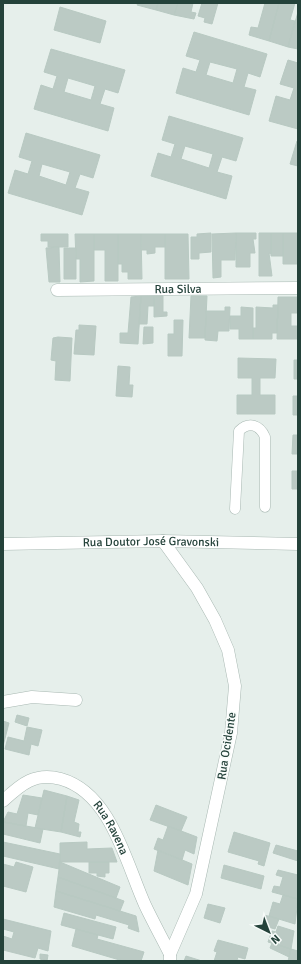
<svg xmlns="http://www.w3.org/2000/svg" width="301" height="964" font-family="Signika,sans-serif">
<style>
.building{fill:#bbcac4;stroke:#b8c9c2;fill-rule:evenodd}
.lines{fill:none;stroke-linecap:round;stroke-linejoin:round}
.service-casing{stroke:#a8b8b2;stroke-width:11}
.minor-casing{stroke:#a8b8b2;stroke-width:13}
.tertiary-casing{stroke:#a8b8b2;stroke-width:13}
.service{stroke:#fff;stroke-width:10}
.minor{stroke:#fff;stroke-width:12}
.tertiary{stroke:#fff;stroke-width:12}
.labels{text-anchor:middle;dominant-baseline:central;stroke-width:3;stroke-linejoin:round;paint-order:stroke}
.street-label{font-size:12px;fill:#24423a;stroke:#f7fbf9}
</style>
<rect width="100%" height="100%" fill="#e6efeb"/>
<!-- building -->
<path class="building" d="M 138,3 L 158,3 L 156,10 L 137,5 Z
M 158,3 L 178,3 L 174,15 L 156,10 Z
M 178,3 L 193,3 L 191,12 L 196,13 L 194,19 L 174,15 Z
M 202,3 L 218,3 L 212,24 L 204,22 L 205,18 L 198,16 Z
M 265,3 L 279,3 L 269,41 L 249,35 L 251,27 L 258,28 Z
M 279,3 L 295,3 L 290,20 L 295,21 L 288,47 L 269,41 Z
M 60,7 L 106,21 L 100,43 L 54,30 Z
M 298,12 L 298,49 L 288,47 Z
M 194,32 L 267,54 L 260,77 L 248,73 L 244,87 L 256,90 L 249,115 L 176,93 L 183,68 L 196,72 L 200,60 L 186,56 ZM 210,62 L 237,69 L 233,83 L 206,75 Z
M 51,49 L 125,70 L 118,93 L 105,89 L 100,104 L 114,108 L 108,131 L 34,109 L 41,85 L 53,89 L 57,76 L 44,72 ZM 68,78 L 95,86 L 91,100 L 64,92 Z
M 288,60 L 298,63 L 298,129 L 269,121 L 276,96 L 290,100 L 294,88 L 280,84 Z
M 169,116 L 243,138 L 236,161 L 222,157 L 217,172 L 232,176 L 226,199 L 151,176 L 158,153 L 171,157 L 175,144 L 162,140 ZM 185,146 L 213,154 L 209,168 L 181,159 Z
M 26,133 L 100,155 L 93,178 L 80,174 L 75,188 L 89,192 L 82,215 L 8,193 L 15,170 L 28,174 L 32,161 L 19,157 ZM 42,164 L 70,172 L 66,185 L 39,176 Z
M 297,141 L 298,141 L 298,166 L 290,164 Z
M 211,233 L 211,252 L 199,253 L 199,259 L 191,259 L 191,237 L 197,237 L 197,234 Z
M 236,233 L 256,233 L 256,239 L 253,239 L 255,253 L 250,253 L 250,267 L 236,267 Z
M 236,233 L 235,260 L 221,260 L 221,277 L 213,278 L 212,234 Z
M 259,233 L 271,233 L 271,254 L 269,253 L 272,276 L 259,276 Z
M 271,233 L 283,233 L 283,256 L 271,256 Z
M 283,233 L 298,233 L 298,264 L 283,264 Z
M 41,234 L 68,234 L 68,247 L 48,247 L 48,241 L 41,241 Z
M 75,234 L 94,234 L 94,281 L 80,282 L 80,259 L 76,259 Z
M 94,234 L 118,234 L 118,281 L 105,281 L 105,250 L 94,250 Z
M 118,234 L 141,234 L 142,279 L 128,279 L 128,272 L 122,272 L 122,264 L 118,264 Z
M 141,234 L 165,234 L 165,247 L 155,247 L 155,253 L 147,254 L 147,250 L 141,250 Z
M 165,234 L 188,234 L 189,279 L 165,279 Z
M 59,247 L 60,282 L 49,282 L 46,248 Z
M 64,248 L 76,248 L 76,279 L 64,279 Z
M 141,296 L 138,344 L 120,343 L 120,333 L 128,333 L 131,297 Z
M 141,296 L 154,296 L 154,306 L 148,306 L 147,324 L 139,324 Z
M 154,296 L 163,296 L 163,312 L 167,312 L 167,316 L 154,317 Z
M 191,296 L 207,296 L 205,338 L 189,338 Z
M 278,297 L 298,297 L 298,313 L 291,313 L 291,326 L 298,326 L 298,339 L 277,339 Z
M 273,305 L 278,305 L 277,333 L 272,333 L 272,339 L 253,339 L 253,328 L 256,328 L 256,307 L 273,308 Z
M 225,307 L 230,307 L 229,331 L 218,331 L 217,341 L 205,340 L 206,311 L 225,311 Z
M 241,307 L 253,308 L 253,339 L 239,339 L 239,329 L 230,329 L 230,316 L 241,316 Z
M 174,320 L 183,320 L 182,356 L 168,356 L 168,334 L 174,334 Z
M 79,325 L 96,326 L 94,355 L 74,354 L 76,330 L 79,330 Z
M 144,327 L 153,327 L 153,343 L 143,344 Z
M 58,337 L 72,338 L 70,381 L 55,380 L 56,361 L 51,360 L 53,338 Z
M 238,358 L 276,359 L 275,378 L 260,378 L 260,395 L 275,395 L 275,414 L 237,414 L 237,395 L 252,395 L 252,378 L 238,378 Z
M 294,360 L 298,360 L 298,379 L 294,379 Z
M 118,366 L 130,367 L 129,385 L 133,385 L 132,397 L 116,396 Z
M 293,396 L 298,396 L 298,415 L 293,415 Z
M 293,435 L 298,435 L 298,454 L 292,454 Z
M 292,471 L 298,471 L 298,489 L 292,489 Z
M 17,715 L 29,718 L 27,726 L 15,722 Z
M 3,721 L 9,723 L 3,746 Z
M 27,727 L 42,730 L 38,746 L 31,744 L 29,755 L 5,749 L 8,737 L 24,741 Z
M 44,790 L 67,796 L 61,832 L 35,828 Z
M 23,795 L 42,798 L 38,815 L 28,813 L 26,826 L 3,822 L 8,812 L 17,814 Z
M 67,796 L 79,800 L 74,822 L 79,824 L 78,832 L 81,832 L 80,837 L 61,832 Z
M 156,805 L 187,817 L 181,831 L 150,820 Z
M 3,822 L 43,829 L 40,843 L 3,834 Z
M 168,826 L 197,837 L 194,854 L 185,850 L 182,860 L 154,849 L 158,838 L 163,840 Z
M 234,832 L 270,843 L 264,866 L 258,864 L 259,861 L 228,852 Z
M 3,842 L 60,854 L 59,869 L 3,856 Z
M 87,842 L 87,849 L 112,848 L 117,862 L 60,862 L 60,843 Z
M 276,845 L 298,851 L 298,861 L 273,853 Z
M 158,850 L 192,864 L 188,885 L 154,871 Z
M 16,862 L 33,867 L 26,892 L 3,886 L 3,864 L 14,867 Z
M 60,862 L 120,887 L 116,898 L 58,877 Z
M 89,862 L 109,862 L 109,873 L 105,873 L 105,877 L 97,876 L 97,873 L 89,873 Z
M 224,865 L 264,876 L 261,889 L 221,878 Z
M 278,870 L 298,875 L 298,899 L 272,892 L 274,886 L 280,887 L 283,877 L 276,875 Z
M 58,877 L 124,901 L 120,911 L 56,891 Z
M 56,891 L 136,916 L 139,932 L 128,928 L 129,925 L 96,915 L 95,919 L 54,907 Z
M 283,895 L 298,899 L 295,924 L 269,916 L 273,902 L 280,904 Z
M 208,904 L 225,908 L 220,923 L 204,918 Z
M 64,913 L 116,927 L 113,939 L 61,925 Z
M 264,915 L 279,919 L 275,929 L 261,925 Z
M 3,919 L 51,931 L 48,951 L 38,948 L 35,958 L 3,950 L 3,936 L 12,939 L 14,932 L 3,929 Z
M 278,926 L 294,931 L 291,949 L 268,942 L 272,931 L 276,932 Z
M 76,929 L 98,935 L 97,939 L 144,952 L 141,961 L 123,961 L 72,946 Z
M 218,940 L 248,948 L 245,959 L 238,957 L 237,960 L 244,961 L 214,961 L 217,952 L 214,951 Z
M 272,943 L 291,949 L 289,957 L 270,948 Z
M 291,949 L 298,951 L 298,961 L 288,961 Z
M 40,954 L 48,955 L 47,961 L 40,959 Z
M 186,956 L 202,961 L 184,961 Z"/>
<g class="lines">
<!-- service casing -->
<g class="service-casing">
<path id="service" d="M 235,509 L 239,431 C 249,421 260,425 265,437 L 265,507"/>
</g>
<!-- minor casing -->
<g class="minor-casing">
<g id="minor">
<path id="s1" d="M 57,290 L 298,288"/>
<path d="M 163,541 L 197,588 L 215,620 L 228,650 L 235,686 L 231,733 L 196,894 L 170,954 L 170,961"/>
<path d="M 3,702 L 32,697 L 76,700"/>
<path id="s2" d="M 3,801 C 21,784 35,772 61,779 C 111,793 126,863 145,905 C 153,922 162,938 170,954"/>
</g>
</g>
<!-- tertiary casing -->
<g class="tertiary-casing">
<g id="tertiary">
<path id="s3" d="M 3,544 L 163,541 L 298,544"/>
</g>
</g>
<!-- service -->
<use href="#service" class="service"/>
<!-- minor -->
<use href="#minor" class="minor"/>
<!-- tertiary -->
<use href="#tertiary" class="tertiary"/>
</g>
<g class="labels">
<!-- street labels -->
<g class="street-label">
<text stroke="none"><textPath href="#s1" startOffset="121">Rua Silva</textPath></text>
<text stroke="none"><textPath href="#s3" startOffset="148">Rua Doutor José Gravonski</textPath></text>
<text transform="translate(227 746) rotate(-81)">Rua Ocidente</text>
<text stroke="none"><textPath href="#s2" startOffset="138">Rua Ravena</textPath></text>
</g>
</g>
<!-- border -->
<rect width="301" height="964" fill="none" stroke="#24423a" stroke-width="8"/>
<!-- north arrow -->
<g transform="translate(269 932) rotate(138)" stroke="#f7fbf9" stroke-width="3" paint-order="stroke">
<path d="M0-3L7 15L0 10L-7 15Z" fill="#24423a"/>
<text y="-6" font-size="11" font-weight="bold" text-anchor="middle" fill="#24423a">N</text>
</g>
</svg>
